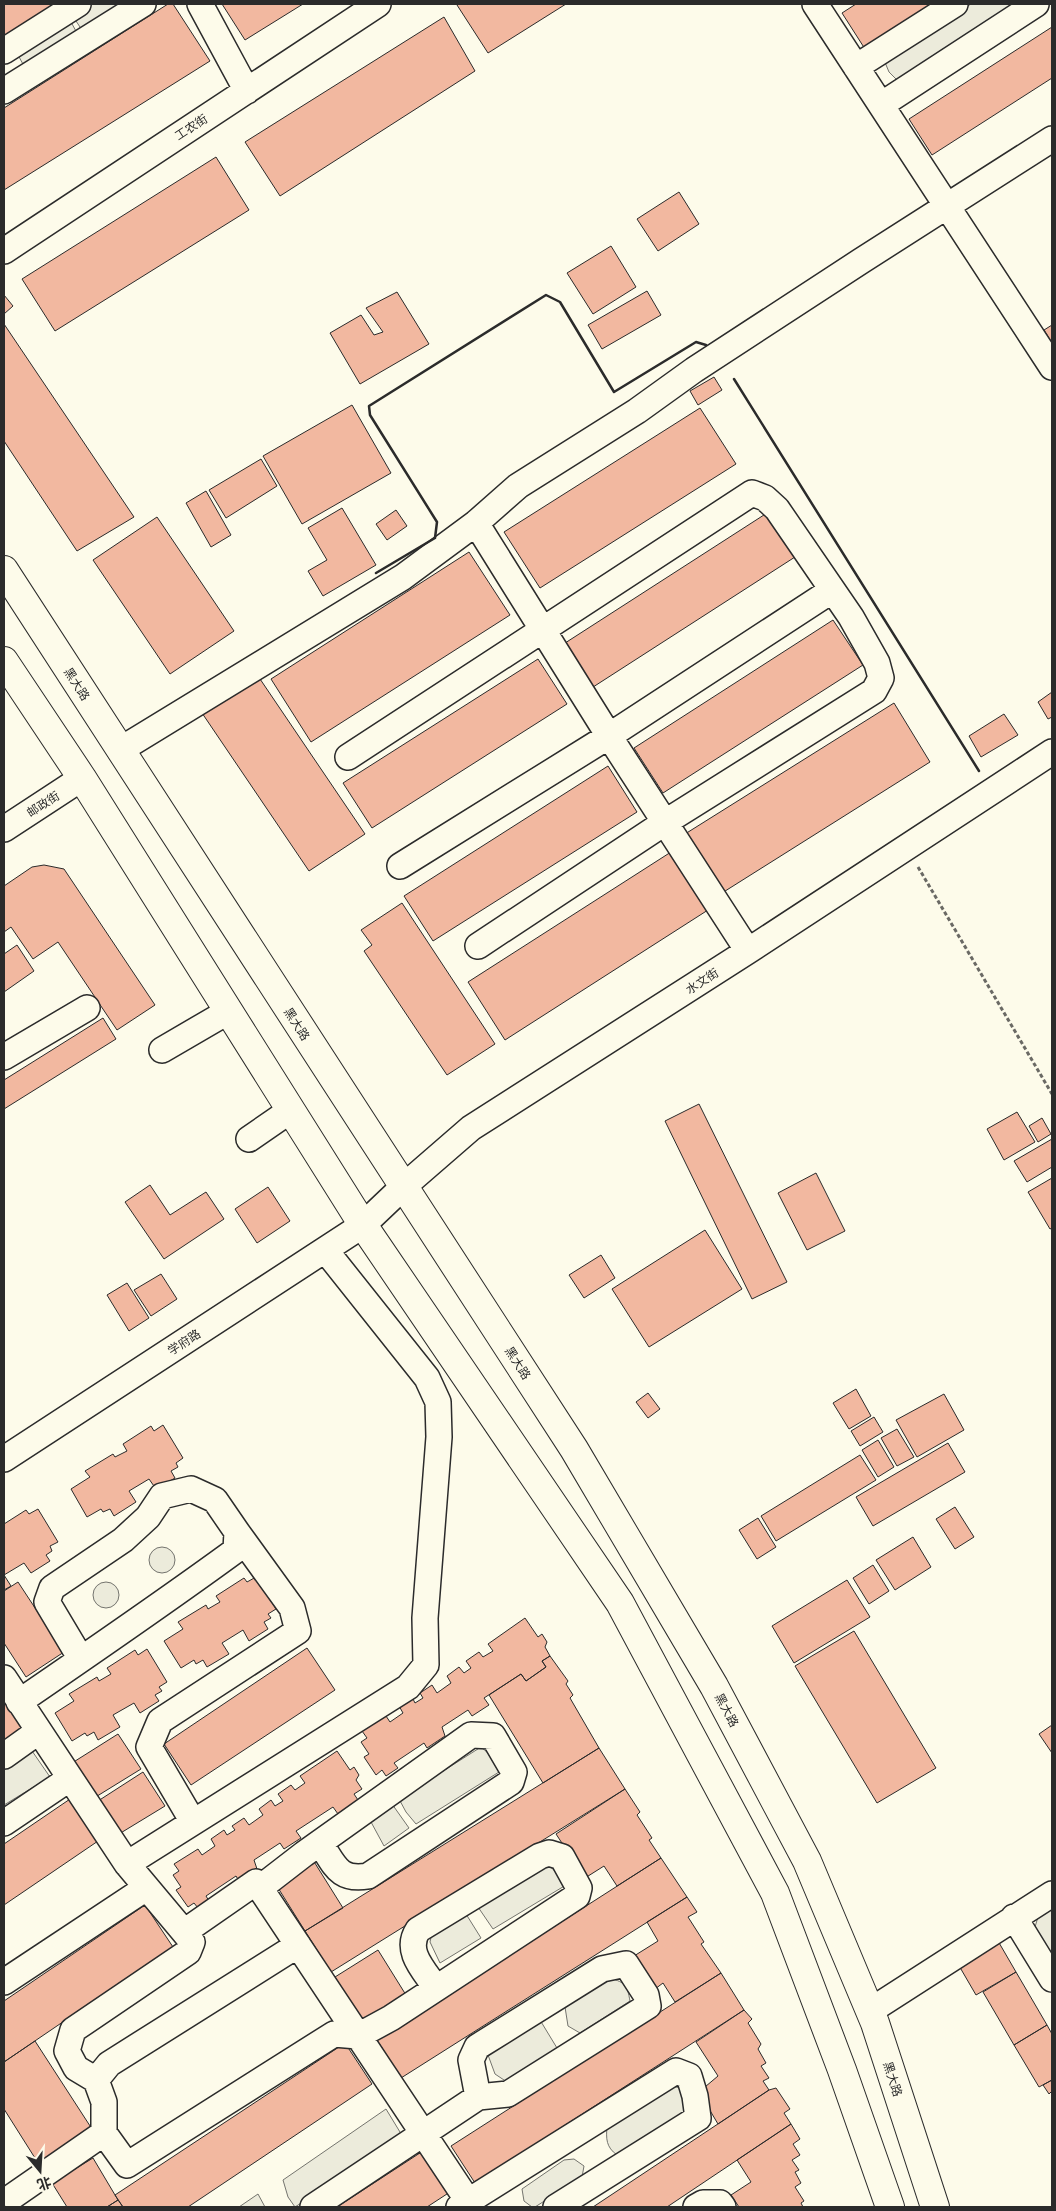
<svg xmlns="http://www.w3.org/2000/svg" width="1056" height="2211" font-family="'PT Serif','Noto Sans SC',serif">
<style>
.green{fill:#ecebdb;stroke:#74746e}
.building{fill:#f2b8a0;stroke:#2b2b2b}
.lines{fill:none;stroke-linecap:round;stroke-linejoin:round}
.minor-casing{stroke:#2b2b2b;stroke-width:28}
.highway-casing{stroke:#2b2b2b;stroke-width:30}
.path{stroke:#6a6964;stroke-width:3;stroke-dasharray:4 2.5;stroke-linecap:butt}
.minor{stroke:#fdfbea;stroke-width:25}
.highway{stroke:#fdfbea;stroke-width:28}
.wall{stroke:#2b2b2b;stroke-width:2.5}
.labels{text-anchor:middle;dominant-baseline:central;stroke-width:4;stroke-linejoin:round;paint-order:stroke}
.street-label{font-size:12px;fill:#2b2b2b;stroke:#fdfbea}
</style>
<rect width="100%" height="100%" fill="#fdfbea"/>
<!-- green -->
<path class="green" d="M 90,4 L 131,4 L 82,30 L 74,18 Z
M 971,4 L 1020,4 L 897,80 L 889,72 L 884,60 Z
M 71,22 L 77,33 L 24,66 L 18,55 Z
M149 1560a13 13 0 1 1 26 0a13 13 0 1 1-26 0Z
M93 1595a13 13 0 1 1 26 0a13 13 0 1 1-26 0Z
M 481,1747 L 488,1753 L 499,1772 L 416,1824 L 406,1812 L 399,1799 Z
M 30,1748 L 50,1777 L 4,1805 L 4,1768 Z
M 392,1804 L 409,1828 L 384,1846 L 371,1822 Z
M 544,1863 L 553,1869 L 566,1885 L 493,1929 L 478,1907 Z
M 1052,1909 L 1052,1955 L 1035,1927 L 1038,1917 Z
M 466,1914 L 481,1938 L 440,1963 L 430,1942 L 432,1933 Z
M 610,1978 C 626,1983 627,1985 630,2001 L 580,2033 L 568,2026 L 565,2007 Z
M 540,2020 L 557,2048 L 507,2082 L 495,2074 L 488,2055 Z
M 672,2086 L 684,2089 L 688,2110 L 617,2155 C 606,2147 606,2139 607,2126 Z
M 386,2109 L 403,2137 L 295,2207 L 288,2197 L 283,2180 Z
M 574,2159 L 584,2166 L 582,2177 L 535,2207 L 532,2207 L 524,2201 L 522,2189 L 564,2160 Z
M 258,2194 L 265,2207 L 239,2207 Z"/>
<!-- building -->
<path class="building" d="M 4,4 L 57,4 L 4,38 Z
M 168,4 L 173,4 L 210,61 L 4,190 L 4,108 Z
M 222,4 L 303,4 L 245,40 Z
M 459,4 L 566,4 L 488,53 L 457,5 Z
M 856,4 L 935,4 L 865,49 L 842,13 Z
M 444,17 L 475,71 L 280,196 L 245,142 Z
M 1052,27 L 1052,78 L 932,155 L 909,119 Z
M 216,157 L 249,210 L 55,331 L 22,279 Z
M 679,192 L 699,224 L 658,251 L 637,219 Z
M 611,246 L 636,287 L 593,314 L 567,273 Z
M 647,291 L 661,315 L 602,349 L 588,325 Z
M 397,292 L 429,344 L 360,384 L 330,333 L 361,315 L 374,335 L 383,332 L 366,308 Z
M 4,295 L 13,306 L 4,314 Z
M 4,324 L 134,517 L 77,551 L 4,441 Z
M 1052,325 L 1052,343 L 1044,330 Z
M 714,377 L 722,390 L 698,405 L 690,391 Z
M 352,405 L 391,473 L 302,524 L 263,456 Z
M 700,408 L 736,464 L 540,588 L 504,532 Z
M 261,459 L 277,486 L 226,518 L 209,490 Z
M 206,491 L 231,535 L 211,547 L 186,503 Z
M 342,508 L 376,565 L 323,596 L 308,571 L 327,560 L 308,528 Z
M 396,510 L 407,526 L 387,540 L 376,524 Z
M 767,513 L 795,557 L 590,689 L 562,645 Z
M 157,517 L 234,631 L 170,674 L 93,560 Z
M 469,552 L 510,615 L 311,742 L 271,679 Z
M 833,620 L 863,665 L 663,793 L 634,748 Z
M 538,659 L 567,704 L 372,828 L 343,783 Z
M 258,676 L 365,834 L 309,871 L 202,713 Z
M 1052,692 L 1052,717 L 1048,719 L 1038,702 Z
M 894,703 L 930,762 L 722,893 L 685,834 Z
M 1004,714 L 1018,735 L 981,757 L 969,736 Z
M 608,766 L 637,812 L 433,941 L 404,896 Z
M 671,852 L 708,910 L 505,1040 L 468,982 Z
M 44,865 L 64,869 L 155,1005 L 117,1030 L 58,942 L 33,959 L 11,927 L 4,932 L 4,886 L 32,867 Z
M 402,903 L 495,1044 L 447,1075 L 364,951 L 372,945 L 361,930 Z
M 17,945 L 34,971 L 4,992 L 4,954 Z
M 103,1018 L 116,1039 L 4,1109 L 4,1080 Z
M 699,1104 L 787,1282 L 752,1299 L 665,1121 Z
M 1017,1112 L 1035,1142 L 1004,1160 L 987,1129 Z
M 1042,1118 L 1051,1134 L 1038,1142 L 1029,1126 Z
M 1052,1139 L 1052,1167 L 1027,1182 L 1014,1161 Z
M 816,1173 L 845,1231 L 807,1250 L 778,1193 Z
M 1052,1178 L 1052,1228 L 1050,1229 L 1028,1192 Z
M 150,1185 L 170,1215 L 206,1192 L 224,1219 L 164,1259 L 125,1202 Z
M 268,1187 L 290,1221 L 257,1243 L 235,1209 Z
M 705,1230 L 742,1289 L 649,1347 L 612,1289 Z
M 601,1255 L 615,1278 L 584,1298 L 569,1275 Z
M 161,1274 L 177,1299 L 151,1316 L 134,1290 Z
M 127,1283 L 149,1318 L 129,1331 L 107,1295 Z
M 856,1389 L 871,1416 L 849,1429 L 833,1403 Z
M 648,1393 L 660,1409 L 648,1418 L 636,1402 Z
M 944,1394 L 964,1430 L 917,1457 L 896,1420 Z
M 874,1417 L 883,1432 L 860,1446 L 851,1431 Z
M 163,1425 L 183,1458 L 176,1463 L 178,1467 L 171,1471 L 175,1478 L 156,1489 L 149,1479 L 129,1491 L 136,1502 L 114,1516 L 110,1509 L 103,1512 L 101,1509 L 87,1517 L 71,1489 L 90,1477 L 85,1471 L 113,1454 L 115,1457 L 127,1451 L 123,1444 L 151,1426 L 154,1431 Z
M 897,1429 L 914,1457 L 897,1466 L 881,1438 Z
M 878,1440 L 894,1467 L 878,1477 L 862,1450 Z
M 948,1443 L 965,1472 L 873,1526 L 856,1497 Z
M 860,1455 L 876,1480 L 776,1541 L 761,1516 Z
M 955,1507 L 974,1537 L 955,1549 L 936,1519 Z
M 38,1509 L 58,1542 L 50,1546 L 52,1551 L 46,1555 L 50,1561 L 31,1573 L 24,1563 L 4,1575 L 4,1524 L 26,1510 L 29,1514 Z
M 758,1518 L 776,1547 L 757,1559 L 739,1530 Z
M 913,1537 L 931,1567 L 895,1590 L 876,1560 Z
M 873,1565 L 889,1591 L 869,1604 L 853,1578 Z
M 4,1575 L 11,1586 L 4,1590 Z
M 256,1577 L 276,1609 L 268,1614 L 271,1618 L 264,1622 L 268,1629 L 249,1641 L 243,1630 L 222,1643 L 229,1654 L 207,1667 L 203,1660 L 196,1664 L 194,1660 L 181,1668 L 164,1641 L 183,1629 L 178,1622 L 206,1605 L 208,1609 L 220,1602 L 216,1596 L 244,1578 L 247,1582 Z
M 847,1580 L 870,1617 L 794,1663 L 772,1626 Z
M 18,1582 L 64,1652 L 26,1677 L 4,1643 L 4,1591 Z
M 525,1618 L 538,1637 L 542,1634 L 547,1642 L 545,1647 L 550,1656 L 542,1661 L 546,1667 L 526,1681 L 521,1674 L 484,1698 L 489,1705 L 472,1716 L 468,1710 L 442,1727 L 445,1736 L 427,1748 L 424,1743 L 394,1763 L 398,1768 L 386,1776 L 382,1770 L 376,1775 L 364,1757 L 369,1754 L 361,1742 L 367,1738 L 362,1731 L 386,1716 L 390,1722 L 403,1713 L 399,1706 L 412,1697 L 415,1703 L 423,1698 L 420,1693 L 432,1685 L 437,1693 L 451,1683 L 447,1676 L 459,1667 L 464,1673 L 471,1668 L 466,1661 L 479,1652 L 483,1657 L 493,1651 L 488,1644 Z
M 854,1631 L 936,1768 L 877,1803 L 795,1666 Z
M 307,1648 L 335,1690 L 191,1785 L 164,1744 Z
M 147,1649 L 167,1682 L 159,1687 L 162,1691 L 155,1695 L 159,1701 L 140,1713 L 134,1703 L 113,1715 L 120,1727 L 98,1740 L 94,1732 L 87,1736 L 85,1733 L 72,1741 L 55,1713 L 74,1701 L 69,1694 L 97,1677 L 99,1681 L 111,1674 L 107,1668 L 135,1650 L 138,1655 Z
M 550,1656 L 568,1681 L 566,1684 L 573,1695 L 570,1698 L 599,1748 L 543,1783 L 489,1695 L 521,1674 L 526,1681 L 546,1667 L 542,1661 Z
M 4,1696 L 25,1728 L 4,1743 Z
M 1052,1725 L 1052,1753 L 1039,1734 Z
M 118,1734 L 141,1769 L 94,1798 L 72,1763 Z
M 599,1748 L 625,1789 L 331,1972 L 305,1931 Z
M 337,1751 L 350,1770 L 354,1767 L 359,1775 L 356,1780 L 362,1789 L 354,1794 L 358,1800 L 338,1814 L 333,1807 L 296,1831 L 301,1838 L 284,1849 L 280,1843 L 254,1860 L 257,1869 L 239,1881 L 236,1876 L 206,1896 L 209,1901 L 198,1908 L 194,1903 L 188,1907 L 176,1890 L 181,1887 L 173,1875 L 179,1871 L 174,1864 L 198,1849 L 202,1855 L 215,1846 L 211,1839 L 224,1830 L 227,1835 L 235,1830 L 232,1826 L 244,1818 L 249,1825 L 263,1815 L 259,1809 L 271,1800 L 275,1806 L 283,1801 L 278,1794 L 291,1785 L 295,1790 L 305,1783 L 300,1776 Z
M 143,1772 L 165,1806 L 119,1834 L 98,1801 Z
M 625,1789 L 640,1812 L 637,1815 L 652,1838 L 649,1840 L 661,1858 L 617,1886 L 604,1866 L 585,1878 L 556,1834 Z
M 73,1797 L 101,1839 L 4,1905 L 4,1844 Z
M 661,1858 L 687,1897 L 401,2078 L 377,2040 Z
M 313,1860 L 343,1908 L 305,1931 L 275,1883 Z
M 687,1897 L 697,1912 L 688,1917 L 704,1942 L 701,1944 L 721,1973 L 675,2002 L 663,1983 L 655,1989 L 634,1956 L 658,1941 L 647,1922 Z
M 145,1905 L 173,1947 L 4,2062 L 4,2001 Z
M 998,1941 L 1016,1972 L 976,1995 L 958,1964 Z
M 378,1950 L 406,1995 L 363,2022 L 335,1977 Z
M 1016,1972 L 1047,2025 L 1014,2045 L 983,1992 Z
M 721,1973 L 744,2010 L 475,2183 L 451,2146 Z
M 744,2010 L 752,2019 L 748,2023 L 761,2044 L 758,2049 L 766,2063 L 761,2066 L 769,2078 L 763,2081 L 769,2090 L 718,2124 L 699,2092 L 718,2076 L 696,2042 Z
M 1047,2025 L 1052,2034 L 1052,2080 L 1039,2087 L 1014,2045 Z
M 35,2041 L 92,2129 L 40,2166 L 4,2109 L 4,2062 Z
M 345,2043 L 372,2084 L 188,2207 L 123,2207 L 115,2195 Z
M 1052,2080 L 1052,2091 L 1049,2094 L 1043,2085 Z
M 776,2088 L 790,2109 L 784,2113 L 791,2124 L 667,2207 L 593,2207 L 769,2090 Z
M 791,2124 L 800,2139 L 793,2144 L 800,2155 L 792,2160 L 799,2170 L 795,2172 L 801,2183 L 795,2187 L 804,2201 L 801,2203 L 803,2207 L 739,2207 L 731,2195 L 751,2182 L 737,2160 Z
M 423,2151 L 450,2192 L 427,2207 L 337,2207 Z
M 93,2158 L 118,2200 L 107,2207 L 67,2207 L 52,2183 Z
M 118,2200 L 123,2207 L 107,2207 Z"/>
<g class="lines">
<!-- minor casing -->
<g class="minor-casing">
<path id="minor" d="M 200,4 L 247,91
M 815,4 L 1052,367
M 4,51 L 78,4
M 856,67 L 955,4
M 4,91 L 143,4
M 881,105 L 1036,4
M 4,251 L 378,4
M 476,523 L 609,736 L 748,951
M 120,750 L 403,577 L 476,523 L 518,486 L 637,411 L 694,370 L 861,261 L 1052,139
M 348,757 L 752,493 L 765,498 L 777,509 L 851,617 L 877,663 L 881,678 L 874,691 L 664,823 L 478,946
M 4,829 L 82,778
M 400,866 L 609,736 L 831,591
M 162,1050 L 229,1011
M 4,1057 L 87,1008
M 249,1139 L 291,1110
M 4,1459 L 363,1225 L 403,1187 L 471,1128 L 748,951 L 1052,752
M 4,1678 L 127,1864 L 184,1932 L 256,1882 L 472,2207
M 19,1702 C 92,1652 165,1602 236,1550 L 237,1532 L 215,1500 L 191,1489 L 162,1496 L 148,1517 L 123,1540 L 52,1588 L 47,1602 L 81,1659
M 4,1756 L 39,1731
M 193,1822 L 149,1747 L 160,1721 L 298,1631 L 292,1608 L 237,1532
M 4,1823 L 69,1779
M 127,1864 L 408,1687 L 426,1665 L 425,1618 L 439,1437 L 438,1402 L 427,1378 L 326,1251
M 260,1888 L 304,1854 L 471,1735 L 493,1736 L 514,1772 L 511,1782 L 368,1876 C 338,1881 335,1865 320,1843
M 1014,1917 L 1052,1979
M 4,1982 L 146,1888
M 870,2011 L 1052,1894
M 96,2080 L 76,2068 L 67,2051 L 73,2030 L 188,1952 L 192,1942 L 184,1932
M 104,2133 L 104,2102 L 96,2080 L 109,2064 L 298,1945
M 13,2196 L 104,2133 L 127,2165 L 334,2034 L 358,2036 L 391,2018 L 577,1896 L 579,1888 L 562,1857 L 549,1853 L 540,1856 L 418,1930 C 404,1951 424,1970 436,1988
M 313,2207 L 478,2097 L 508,2094 L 648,2006 L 646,1995 L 626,1964 L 602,1969 L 477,2047 L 471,2060 L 478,2097
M 459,2207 L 676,2071 L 689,2076 L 695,2096 L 698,2118 L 556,2207
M 696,2207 L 703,2203 L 720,2203 L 723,2207"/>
</g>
<!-- highway casing -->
<g class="highway-casing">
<path id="highway" d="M 4,570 L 574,1449 L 714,1686 L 807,1861 L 875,2023 L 935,2207
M 4,661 L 82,778 L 363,1225 L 620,1603 L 775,1893 L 842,2070 L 890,2207"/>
</g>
<!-- path -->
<path class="path" d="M 918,867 L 1052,1094"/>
<!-- minor -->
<use href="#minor" class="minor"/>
<!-- highway -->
<use href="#highway" class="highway"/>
<!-- wall -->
<path class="wall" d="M 734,379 L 979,771
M 376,573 L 435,538 L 437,522 L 370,415 L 369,406 L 546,295 L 560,302 L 614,392 L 696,342 L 706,345"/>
</g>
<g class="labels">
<!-- street labels -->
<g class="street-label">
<text transform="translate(191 127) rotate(-33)">工农街</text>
<text transform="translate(77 684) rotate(57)">黑大路</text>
<text transform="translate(43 804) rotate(-33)">邮政街</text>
<text transform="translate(702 981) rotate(-33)">水文街</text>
<text transform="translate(297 1024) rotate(57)">黑大路</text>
<text transform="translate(184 1342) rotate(-33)">学府路</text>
<text transform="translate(518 1363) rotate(57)">黑大路</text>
<text transform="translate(727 1710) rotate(62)">黑大路</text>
<text transform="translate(893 2079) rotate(72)">黑大路</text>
</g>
</g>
<!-- border -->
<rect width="1056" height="2211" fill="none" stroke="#2b2b2b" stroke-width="10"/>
<!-- north arrow -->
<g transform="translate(40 2171) rotate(162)" stroke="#fdfbea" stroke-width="4" paint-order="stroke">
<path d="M0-4L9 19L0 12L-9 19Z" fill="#2b2b2b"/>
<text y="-8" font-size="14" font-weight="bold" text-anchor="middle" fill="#2b2b2b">北</text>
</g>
</svg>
